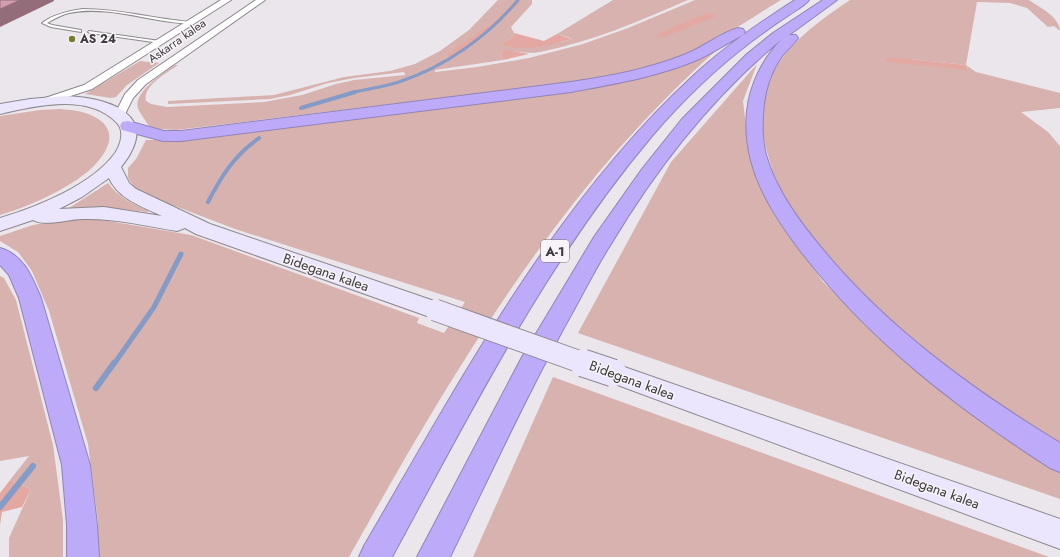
<svg xmlns="http://www.w3.org/2000/svg" width="1060" height="557" font-family="Jost,sans-serif">
<style>
.green{fill:#d7b2ae;fill-rule:evenodd}
.forest{fill:#e4a8a2}
.lines{fill:none;stroke-linecap:round;stroke-linejoin:round}
.stream-far3{stroke:#849ac7;stroke-width:3}
.stream-far2{stroke:#849ac7;stroke-width:4}
.stream-far1{stroke:#849ac7;stroke-width:5}
.stream{stroke:#849ac7;stroke-width:6}
.lane-casing{stroke:#8d888d;stroke-width:2}
.street-casing{stroke:#8d888d;stroke-width:2}
.secondary-casing{stroke:#8d888d;stroke-width:2}
.highway-casing{stroke:#9184b8;stroke-width:2}
.lane{fill:#fff;fill-rule:evenodd}
.street{fill:#fff;fill-rule:evenodd}
.secondary{fill:#ebe6fd;fill-rule:evenodd}
.highway{fill:#bdaaf9;fill-rule:evenodd}
.secondary-bridge-far1-casing{stroke:#8d888d;stroke-width:23;stroke-linecap:butt}
.secondary-bridge-casing{stroke:#8d888d;stroke-width:29;stroke-linecap:butt}
.secondary-bridge-far1{stroke:#ebe6fd;stroke-width:21}
.secondary-bridge{stroke:#ebe6fd;stroke-width:27}
.shaded-wall{fill:#946d7b}
.building{fill:#d49cb0;stroke:#946d7b}
.poi-dot{fill:#747f2c;stroke:#f8f3f8;stroke-width:1.5}
.labels{text-anchor:middle;dominant-baseline:central;stroke-width:3;stroke-linejoin:round;paint-order:stroke}
.far-poi-label{font-size:12px;font-weight:bold;fill:#3e3c3e;stroke:#f8f3f8;text-anchor:start}
.far-street-label{font-size:12px;fill:#3e3c3e;stroke:#f8f3f8}
.shield{fill:#f8f3f8;stroke:#767376;stroke-width:1}
.shield-label{font-size:13px;font-weight:bold;fill:#3e3c3e}
.street-label{font-size:14px;fill:#3e3c3e;stroke:#f8f3f8}
</style>
<rect width="100%" height="100%" fill="#ebe6eb"/>
<!-- green -->
<path class="green" d="M 498,0 L 532,0 L 532,4 L 511,27 L 514,33 L 513,37 L 502,43 L 561,42 L 572,39 L 568,37 L 557,34 L 613,0 L 688,0 C 640,21 591,42 540,52 C 525,55 514,49 500,52 L 503,60 L 435,70 L 435,72 L 477,67 L 529,58 L 583,44 L 628,28 L 695,0 L 781,0 C 749,19 717,42 682,55 C 648,69 612,75 575,82 L 176,130 L 160,129 L 149,126 C 147,123 138,110 138,108 C 133,92 164,73 175,65 L 178,65 C 167,73 142,86 146,101 L 151,104 L 167,107 L 264,102 L 302,95 L 336,84 L 354,80 L 405,75 L 404,72 L 354,78 L 328,83 L 290,95 L 270,99 L 168,104 L 168,101 L 274,95 L 344,77 L 390,71 L 415,64 L 440,51 L 469,30 ZM 517,1 L 520,2 L 490,31 L 455,58 L 447,55 L 493,22 Z
M 850,0 L 1029,0 C 1040,8 1059,16 1060,31 L 1054,26 L 1048,27 L 1027,8 L 1010,3 L 977,2 L 966,65 L 976,72 L 1060,93 L 1060,108 L 1021,112 L 1048,132 L 1060,146 L 1060,447 C 1031,427 1003,407 974,387 C 961,378 946,369 934,359 C 919,348 906,334 893,322 C 877,308 860,294 845,279 C 800,234 741,145 770,79 C 786,44 819,21 850,0 ZM 886,59 L 910,59 L 966,65 L 968,69 Z
M 719,48 C 559,189 452,373 349,557 L 98,557 L 98,521 L 88,444 L 49,311 L 32,271 L 18,252 L 0,241 L 0,236 L 33,225 L 68,219 L 91,218 L 191,235 L 419,318 L 417,323 L 444,333 L 465,302 L 235,229 L 162,201 L 134,187 L 128,178 L 128,168 L 136,159 L 146,140 L 163,140 L 585,87 Z
M 140,61 L 159,63 L 127,85 L 116,97 L 111,98 L 85,94 Z
M 757,64 L 743,101 L 749,152 L 772,211 L 823,282 L 916,371 L 1060,472 L 1060,499 L 578,333 L 671,162 Z
M 60,109 C 71,110 83,111 93,116 C 128,133 99,165 78,179 C 54,195 27,207 0,215 L 0,116 L 40,110 Z
M 108,183 C 119,198 133,204 149,211 L 147,212 L 103,207 L 69,208 Z
M 0,276 L 4,278 L 16,300 L 53,445 L 63,520 L 63,557 L 9,557 L 9,538 L 31,489 L 10,480 L 29,456 L 0,461 Z
M 553,377 L 1049,557 L 473,557 Z"/>
<!-- forest -->
<path class="forest" d="M 517,0 L 521,2 L 490,31 L 455,58 L 446,55 L 493,22 Z
M 710,13 L 717,16 L 661,38 L 658,34 L 704,14 Z
M 514,33 L 544,41 L 557,34 L 572,39 C 553,44 519,54 502,43 L 513,37 Z
M 507,50 L 529,54 L 503,60 L 500,52 Z
M 886,58 L 910,59 L 966,65 L 968,70 L 887,62 Z
M 10,480 L 31,489 L 22,507 L 2,512 L 0,525 L 0,493 Z"/>
<g class="lines">
<!-- stream-far3 -->
<path class="stream-far3" d="M 351,93 C 367,89 383,87 399,82 C 444,67 488,37 518,0"/>
<!-- stream-far2 -->
<path class="stream-far2" d="M 301,108 L 355,92
M 208,202 C 222,175 234,156 259,138"/>
<!-- stream-far1 -->
<path class="stream-far1" d="M 114,364 L 154,307 L 181,254"/>
<!-- stream -->
<path class="stream" d="M 96,388 L 114,363
M 0,507 L 33,466"/>
<!-- lane casing -->
<g class="lane-casing">
<path id="lane" d="M 83,9 C 120,9 155,19 191,22 L 193,23 L 191,24 C 180,23 169,22 158,20 C 129,15 98,7 69,13 C 61,15 54,19 47,23 L 52,25 L 81,30 L 81,32 L 51,27 L 42,23 C 54,14 68,11 83,9 Z
M 89,31 L 160,41 L 162,42 L 160,43 L 90,33 L 88,32 Z"/>
</g>
<!-- street casing -->
<g class="street-casing">
<path id="street" d="M 221,0 L 231,0 L 92,89 L 43,105 L 38,102 L 39,100 L 84,85 Z
M 256,0 L 265,0 L 146,84 L 133,98 L 124,116 L 116,116 L 115,114 L 125,94 L 138,80 Z"/>
</g>
<!-- secondary casing -->
<g class="secondary-casing">
<path id="secondary" d="M 66,96 C 110,98 163,115 121,167 L 129,183 L 136,189 L 210,224 L 443,304 L 446,310 L 443,316 L 435,318 L 427,316 L 196,234 L 185,228 L 177,231 C 146,226 114,218 82,219 C 70,219 43,227 33,220 L 0,231 L 0,218 C 37,207 92,185 115,153 C 121,144 125,130 116,122 C 87,93 36,106 0,114 L 0,104 L 30,99 ZM 109,178 C 118,199 143,207 162,216 L 104,207 L 59,209 L 82,197 Z
M 613,363 L 1060,519 L 1060,549 L 604,380 L 601,373 L 604,366 Z"/>
</g>
<!-- highway casing -->
<g class="highway-casing">
<path id="highway" d="M 795,0 L 809,0 C 804,6 796,10 789,15 C 777,23 764,32 752,41 C 715,69 682,101 652,136 C 545,263 471,412 392,557 L 359,557 L 364,546 C 459,383 553,205 693,76 C 724,47 759,23 795,0 Z
M 823,0 L 837,0 L 789,35 L 796,35 L 798,38 C 793,45 787,50 782,56 C 772,70 766,87 764,104 C 762,121 762,139 766,155 C 777,192 800,222 824,251 C 889,329 973,390 1060,443 L 1060,472 L 1050,468 C 959,409 873,344 806,258 C 773,216 741,168 747,111 C 750,84 763,58 782,39 C 713,96 657,167 611,244 C 598,264 587,286 576,306 C 530,388 491,473 450,557 L 417,557 L 522,357 L 594,237 L 642,169 L 682,119 L 747,54 L 773,33 Z
M 738,28 L 743,29 L 745,32 L 743,35 C 727,43 713,53 697,60 C 657,77 613,84 571,92 L 181,141 L 163,141 L 122,130 L 120,126 L 122,122 L 128,121 L 164,131 L 181,131 L 571,82 C 610,76 650,69 686,54 C 704,47 720,33 738,28 Z
M 0,248 C 24,255 32,277 41,298 L 90,465 L 97,525 L 99,557 L 67,557 L 67,525 L 62,465 L 19,298 L 9,275 L 0,265 Z"/>
</g>
<!-- lane -->
<use href="#lane" class="lane"/>
<!-- street -->
<use href="#street" class="street"/>
<!-- secondary -->
<use href="#secondary" class="secondary"/>
<!-- highway -->
<use href="#highway" class="highway"/>
<!-- secondary-bridge-far1 casing -->
<g class="secondary-bridge-far1-casing">
<path id="secondary-bridge-far1" d="M 435,310 L 586,364"/>
</g>
<!-- secondary-bridge casing -->
<g class="secondary-bridge-casing">
<path id="secondary-bridge" d="M 583,363 L 613,373"/>
</g>
<!-- secondary-bridge-far1 -->
<use href="#secondary-bridge-far1" class="secondary-bridge-far1"/>
<!-- secondary-bridge -->
<use href="#secondary-bridge" class="secondary-bridge"/>
</g>
<!-- shaded-wall -->
<path class="shaded-wall" d="M 20,0 L 54,0 L 54,1 L 0,27 L 0,9 Z"/>
<!-- building -->
<path class="building" d="M 0,0 L 20,0 L 0,9 Z"/>
<!-- markers -->
<circle class="poi-dot" cx="72" cy="39" r="4"/>
<g class="labels">
<!-- far-poi labels -->
<g class="far-poi-label">
<text x="80" y="39">AS 24</text>
</g>
<!-- far-street labels -->
<g class="far-street-label">
<text transform="translate(177 41) rotate(-35)">Askarra kalea</text>
</g>
<!-- shield labels -->
<rect class="shield" x="541" y="240" width="28" height="22" rx="3"/>
<g class="shield-label">
<text x="555" y="251">A-1</text>
</g>
<!-- street labels -->
<g class="street-label">
<text transform="translate(326 272) rotate(19)">Bidegana kalea</text>
<text transform="translate(632 380) rotate(20)">Bidegana kalea</text>
<text transform="translate(937 489) rotate(20)">Bidegana kalea</text>
</g>
</g>
</svg>
